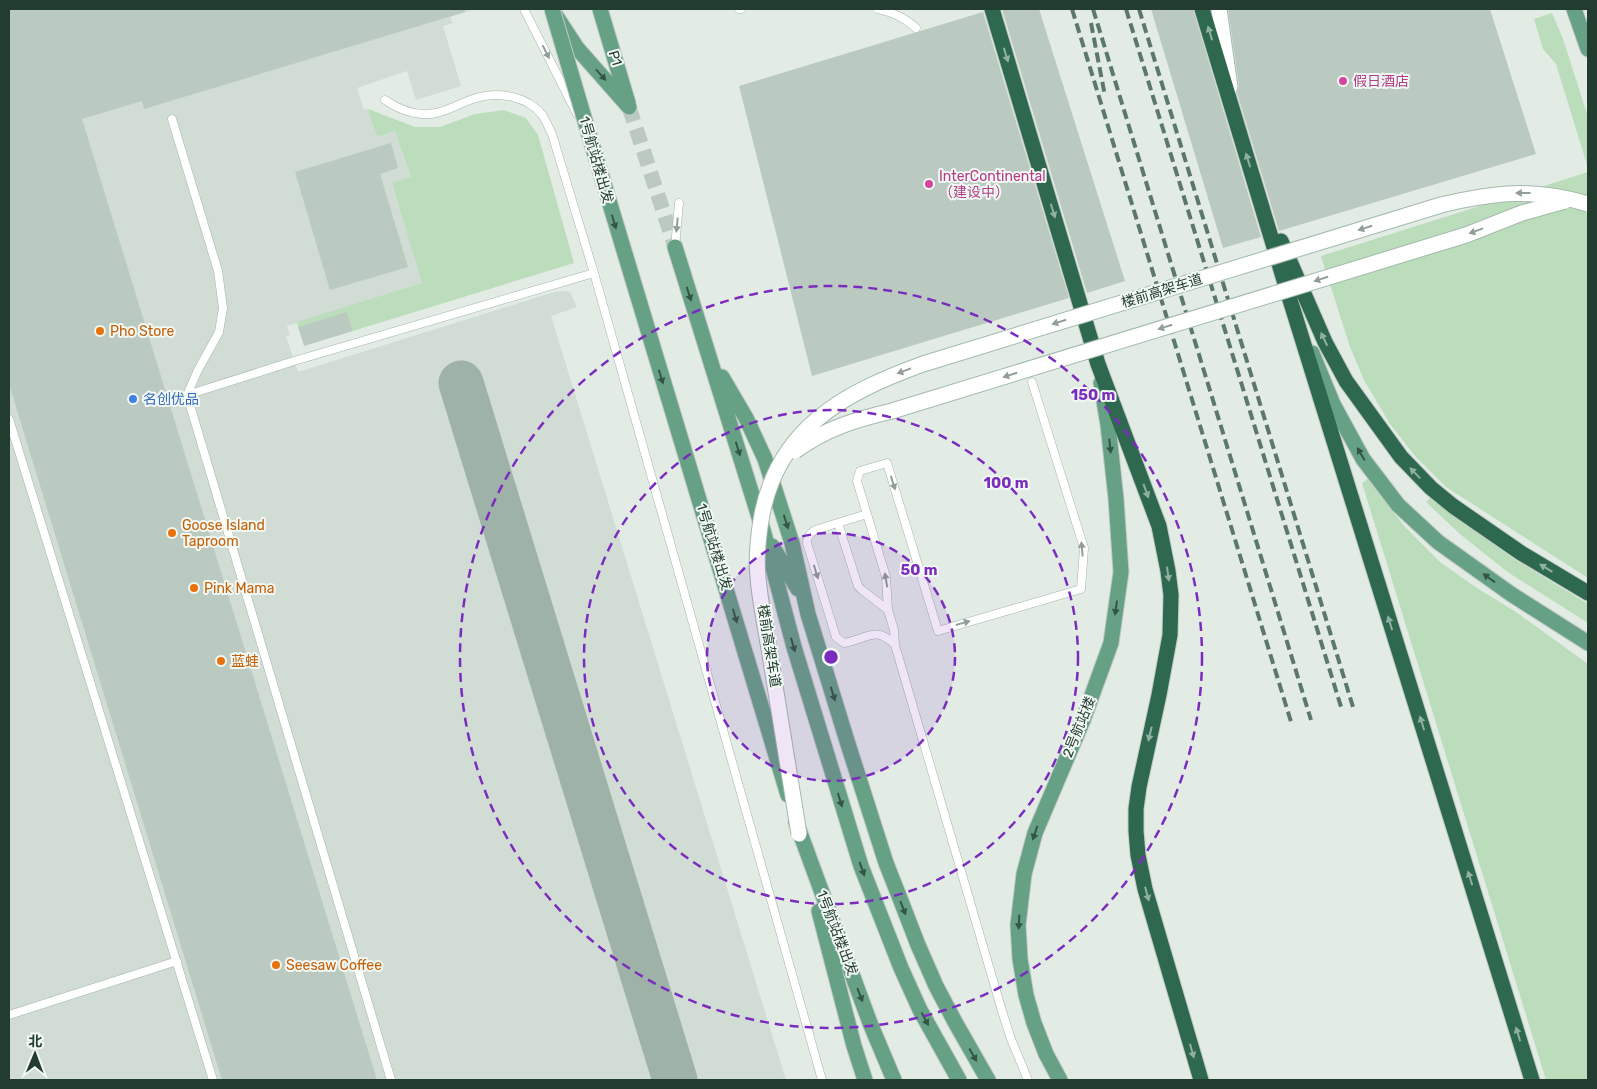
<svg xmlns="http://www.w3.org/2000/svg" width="1597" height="1089" font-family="Rubik,'Noto Sans SC',sans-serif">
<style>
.built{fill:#d0dcd4}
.green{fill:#bbddbc}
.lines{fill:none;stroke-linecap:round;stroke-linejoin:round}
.taxiway{stroke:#9fb2a8;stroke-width:45}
.building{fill:#bacac0}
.primary-tunnel{stroke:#bcc9c1;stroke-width:15;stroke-dasharray:15 8;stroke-linecap:butt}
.lane-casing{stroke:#a5b4ab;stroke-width:9}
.secondary-casing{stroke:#a3baad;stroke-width:17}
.primary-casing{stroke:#c1c9c5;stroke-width:17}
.highway-casing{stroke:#c1c9c5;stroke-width:17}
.lane{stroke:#fff;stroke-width:8}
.secondary{stroke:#fff;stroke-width:15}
.primary{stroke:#67a185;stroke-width:15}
.highway{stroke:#2e684f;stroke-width:15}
.rail{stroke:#5c786a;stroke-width:4;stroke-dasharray:10 5;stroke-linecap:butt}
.secondary-bridge-casing{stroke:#a3baad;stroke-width:17;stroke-linecap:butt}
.primary-bridge-casing{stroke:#c1c9c5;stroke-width:17;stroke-linecap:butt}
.secondary-bridge{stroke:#fff;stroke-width:15}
.primary-bridge{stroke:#67a185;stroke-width:15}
.oneway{fill:#90b0a2}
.oneway2{fill:#909e97}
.oneway3{fill:#335644}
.ring{fill:none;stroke:#7b2cbf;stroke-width:2.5;stroke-dasharray:9 6}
.hotel-dot{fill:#d1479c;stroke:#f2f8f4;stroke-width:2}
.food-dot{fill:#e8710a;stroke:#f2f8f4;stroke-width:2}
.shop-dot{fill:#3f7fe0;stroke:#f2f8f4;stroke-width:2}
.labels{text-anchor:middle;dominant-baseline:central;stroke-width:4;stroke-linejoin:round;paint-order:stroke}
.street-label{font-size:14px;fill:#223d2f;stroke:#f2f8f4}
.hotel-label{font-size:14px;fill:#b23c85;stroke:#f2f8f4;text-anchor:start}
.food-label{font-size:14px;fill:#c56008;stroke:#f2f8f4;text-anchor:start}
.shop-label{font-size:14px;fill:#366cbe;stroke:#f2f8f4;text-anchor:start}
.centre{fill:#7b2cbf;stroke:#f2f8f4;stroke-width:2.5}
.ring-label{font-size:15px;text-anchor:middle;font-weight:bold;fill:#7b2cbf;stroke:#f2f8f4;stroke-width:4;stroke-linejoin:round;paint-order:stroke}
</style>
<rect width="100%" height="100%" fill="#e2ece5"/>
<!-- built -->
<path class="built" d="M 9,9 L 476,9 L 450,17 L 453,23 L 443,26 L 461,86 L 416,100 L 407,71 L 357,88 L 364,110 L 368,109 L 377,137 L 395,131 L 411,177 L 392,184 L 423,283 L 287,326 L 290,335 L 286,336 L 298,372 L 554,292 L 565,291 L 570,292 L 577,307 L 551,316 L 786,1080 L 9,1080 Z"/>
<!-- green -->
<path class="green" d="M 1552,13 L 1563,39 L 1588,117 L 1588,168 L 1556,64 L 1543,49 L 1534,19 Z
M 368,109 L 415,127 L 440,127 L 475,114 L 504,110 L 526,118 L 538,135 L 574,263 L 353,331 L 347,313 L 298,327 L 297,322 L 422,283 L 392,183 L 411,177 L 395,131 L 377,137 Z
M 1588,172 L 1588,578 L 1446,487 L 1416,457 L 1390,424 L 1364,380 L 1350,347 L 1321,256 Z
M 1368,479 L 1405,527 L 1440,562 L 1477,588 L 1516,612 L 1588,664 L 1588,1080 L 1546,1080 L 1362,483 Z
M 1430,498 L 1514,559 L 1588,604 L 1588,623 L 1509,573 L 1461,535 L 1426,502 Z"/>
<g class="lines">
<!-- taxiway -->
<path class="taxiway" d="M 461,383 L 675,1080"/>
</g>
<!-- building -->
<path class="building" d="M 9,9 L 465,9 L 465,12 L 144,109 L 142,101 L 82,119 L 377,1080 L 222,1080 L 9,384 Z
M 1002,9 L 1039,9 L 1125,281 L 1087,293 Z
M 1151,9 L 1193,9 L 1261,237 L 1223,248 Z
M 1228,9 L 1490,9 L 1536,154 L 1279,231 L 1237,93 L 1239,86 Z
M 983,12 L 1069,298 L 812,376 L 739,86 Z
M 391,143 L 398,168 L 380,174 L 408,267 L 330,290 L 295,172 Z
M 347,312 L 353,331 L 304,346 L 298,327 Z"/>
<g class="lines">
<!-- primary-tunnel -->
<path class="primary-tunnel" d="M 629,107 L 675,247"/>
<!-- lane casing -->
<g class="lane-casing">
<path id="lane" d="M 524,9 L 577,114
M 739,9 L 741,9
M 878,9 C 893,13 904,17 916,28
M 385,100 C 400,110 418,117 436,113 C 450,110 462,102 476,98 C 498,91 528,96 543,116 C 546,121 549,128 552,134 L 594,273 L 822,1080
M 172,119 L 218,271 L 223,308 L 219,332 L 198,370 L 187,395 L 391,1080
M 675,247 L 679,203
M 187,395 L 294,361 L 594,273
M 9,419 L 213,1080
M 867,514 L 815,530 C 810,534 807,536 807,543 L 836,637 L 844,643 C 868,639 875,625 895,645
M 838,523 L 858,586 L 862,590 L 888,610
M 9,1015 L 177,961
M 1028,1080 L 1011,1039 L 1002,1011 L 895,645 L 894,630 L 888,610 L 886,577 L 857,481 L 860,471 L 887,463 L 938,631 L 1081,589 L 1084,548 L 1032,382"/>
</g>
<!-- secondary casing -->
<g class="secondary-casing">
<path id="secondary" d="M 1219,9 L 1230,87"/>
</g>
<!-- primary casing -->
<g class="primary-casing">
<path id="primary" d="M 600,9 L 628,103
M 1574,9 L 1588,49
M 556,16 L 577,48 L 629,107
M 591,141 C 655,360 724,577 788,795
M 675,247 L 763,530 L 794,647 L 861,866 L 901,968 L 920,1010 L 959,1080
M 1312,353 L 1333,404 L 1363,459 L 1398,505 L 1438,542 L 1511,594 L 1588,643
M 722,377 L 746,418 L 765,459 L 792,543 L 808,614 L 847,741 L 886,863 L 901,901 L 918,945 L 936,986 L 955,1022 L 988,1080
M 772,546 L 798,589
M 796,822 L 870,1023 L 894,1080
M 819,911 L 854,1046 L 865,1080
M 1060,1080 L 1046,1054 L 1034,1023 L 1026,995 L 1020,959 L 1018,925 L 1024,874 L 1035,833 L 1083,720 L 1111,643 L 1121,572 L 1116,499 L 1108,425 L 1101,383"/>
</g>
<!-- highway casing -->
<g class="highway-casing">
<path id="highway" d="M 992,9 L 1098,364 L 1159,526 L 1168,571 L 1171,595 L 1170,635 L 1159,695 L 1139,787 L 1136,809 L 1136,831 L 1138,855 L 1145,889 L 1201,1080
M 1202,9 L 1287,290 L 1532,1080
M 1281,241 L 1325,342 L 1346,381 L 1401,457 L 1431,488 L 1453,506 L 1521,553 L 1588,593"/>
</g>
<!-- lane -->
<use href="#lane" class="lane"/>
<!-- secondary -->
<use href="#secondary" class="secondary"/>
<!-- primary -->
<use href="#primary" class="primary"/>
<!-- highway -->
<use href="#highway" class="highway"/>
<!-- rail -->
<path class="rail" d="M 1072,9 L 1292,725
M 1093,9 L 1311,720
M 1126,9 L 1342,710
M 1139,9 L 1353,707
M 1091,23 L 1105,96"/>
<!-- secondary-bridge casing -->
<g class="secondary-bridge-casing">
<path id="secondary-bridge" d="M 795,451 C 827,428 854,420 892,411 L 1466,235 L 1522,213 L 1565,201
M 799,834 C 790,775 780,715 770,655 C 766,629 760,603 758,577 C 756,558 758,539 761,520 C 776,429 843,393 923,364 L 1441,205 C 1495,192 1534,188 1588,204"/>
</g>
<!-- primary-bridge casing -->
<g class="primary-bridge-casing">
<path id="primary-bridge" d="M 552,9 L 591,141"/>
</g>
<!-- secondary-bridge -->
<use href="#secondary-bridge" class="secondary-bridge"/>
<!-- primary-bridge -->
<use href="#primary-bridge" class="primary-bridge"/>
</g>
<!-- one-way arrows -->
<defs><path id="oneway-solid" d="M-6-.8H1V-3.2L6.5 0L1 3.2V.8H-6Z" transform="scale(1.25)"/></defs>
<g class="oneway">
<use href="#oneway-solid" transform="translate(1210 33) rotate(-107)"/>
<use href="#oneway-solid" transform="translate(1006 55) rotate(73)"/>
<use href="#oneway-solid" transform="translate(1248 160) rotate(-107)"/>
<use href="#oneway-solid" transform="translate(1053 211) rotate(73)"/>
<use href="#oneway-solid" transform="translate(1324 339) rotate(-115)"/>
<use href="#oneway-solid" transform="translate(1415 473) rotate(-134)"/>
<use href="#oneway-solid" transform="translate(1146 491) rotate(70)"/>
<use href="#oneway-solid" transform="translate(1546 568) rotate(-149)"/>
<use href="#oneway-solid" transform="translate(1168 574) rotate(82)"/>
<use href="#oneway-solid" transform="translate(1390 623) rotate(-107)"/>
<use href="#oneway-solid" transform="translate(1422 723) rotate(-107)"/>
<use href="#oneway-solid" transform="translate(1150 734) rotate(103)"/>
<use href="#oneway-solid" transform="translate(1470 878) rotate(-107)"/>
<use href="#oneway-solid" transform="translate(1147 894) rotate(75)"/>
<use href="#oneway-solid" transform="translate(1518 1034) rotate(-107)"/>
<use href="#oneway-solid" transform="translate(1192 1051) rotate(74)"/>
</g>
<g class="oneway2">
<use href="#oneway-solid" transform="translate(546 52) rotate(63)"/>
<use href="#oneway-solid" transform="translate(1523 193) rotate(-180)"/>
<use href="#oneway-solid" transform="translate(677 225) rotate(96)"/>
<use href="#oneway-solid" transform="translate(1365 228) rotate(163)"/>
<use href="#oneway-solid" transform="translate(1476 231) rotate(160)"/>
<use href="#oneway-solid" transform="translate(1321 279) rotate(163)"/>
<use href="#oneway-solid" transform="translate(1059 322) rotate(163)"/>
<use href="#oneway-solid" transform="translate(1165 327) rotate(163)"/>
<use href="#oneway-solid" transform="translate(904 371) rotate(160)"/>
<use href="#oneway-solid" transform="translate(1010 375) rotate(163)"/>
<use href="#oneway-solid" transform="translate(893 483) rotate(73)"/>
<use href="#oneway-solid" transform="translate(1082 549) rotate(-95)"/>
<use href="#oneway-solid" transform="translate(816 572) rotate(73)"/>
<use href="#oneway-solid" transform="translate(886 580) rotate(-100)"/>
<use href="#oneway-solid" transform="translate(963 623) rotate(-16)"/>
</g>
<g class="oneway3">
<use href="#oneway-solid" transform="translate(601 75) rotate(48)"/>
<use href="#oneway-solid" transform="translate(614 222) rotate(74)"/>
<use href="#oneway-solid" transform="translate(689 294) rotate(72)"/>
<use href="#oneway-solid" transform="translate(661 377) rotate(73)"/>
<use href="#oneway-solid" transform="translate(1110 446) rotate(84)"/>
<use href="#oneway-solid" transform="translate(738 449) rotate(73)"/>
<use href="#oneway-solid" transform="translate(1361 454) rotate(-120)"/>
<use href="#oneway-solid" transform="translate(786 522) rotate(73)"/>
<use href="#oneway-solid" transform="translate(1489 578) rotate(-144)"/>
<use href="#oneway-solid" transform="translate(1116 608) rotate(98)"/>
<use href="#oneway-solid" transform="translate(735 616) rotate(74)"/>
<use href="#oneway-solid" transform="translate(793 645) rotate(74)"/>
<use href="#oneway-solid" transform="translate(833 694) rotate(73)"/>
<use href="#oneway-solid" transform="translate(840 800) rotate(73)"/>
<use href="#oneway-solid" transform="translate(1035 833) rotate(109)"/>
<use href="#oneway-solid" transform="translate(862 869) rotate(70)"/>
<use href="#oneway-solid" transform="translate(903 908) rotate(69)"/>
<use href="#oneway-solid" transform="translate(1019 922) rotate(93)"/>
<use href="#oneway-solid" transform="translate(860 995) rotate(69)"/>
<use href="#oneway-solid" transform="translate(925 1019) rotate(62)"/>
<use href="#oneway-solid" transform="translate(973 1055) rotate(60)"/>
</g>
<!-- distance rings -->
<circle cx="831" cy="657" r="124" fill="#7b2cbf" fill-opacity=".12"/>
<g class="ring">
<circle cx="831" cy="657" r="124"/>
<circle cx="831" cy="657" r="247"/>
<circle cx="831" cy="657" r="371"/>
</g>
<!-- markers -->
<g class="hotel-dot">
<circle cx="1343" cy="81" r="5"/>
<circle cx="929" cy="184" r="5"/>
</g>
<g class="food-dot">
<circle cx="100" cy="331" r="5"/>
<circle cx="172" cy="533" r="5"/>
<circle cx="194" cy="588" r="5"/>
<circle cx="221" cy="661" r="5"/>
<circle cx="276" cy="965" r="5"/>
</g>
<circle class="shop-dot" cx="133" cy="399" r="5"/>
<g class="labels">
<!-- street labels -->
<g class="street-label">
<text transform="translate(615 58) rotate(73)">P1</text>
<text transform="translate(596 160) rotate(74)">1号航站楼出发</text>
<text transform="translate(1162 291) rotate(-17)">楼前高架车道</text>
<text transform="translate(714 547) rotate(73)">1号航站楼出发</text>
<text transform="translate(769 646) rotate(81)">楼前高架车道</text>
<text transform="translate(1079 727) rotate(-68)">2号航站楼</text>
<text transform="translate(837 933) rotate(69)">1号航站楼出发</text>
</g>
<!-- hotel labels -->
<g class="hotel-label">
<text x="1353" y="81">假日酒店</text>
<text x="939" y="176">InterContinental<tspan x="939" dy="16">（建设中）</tspan></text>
</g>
<!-- food labels -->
<g class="food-label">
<text x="110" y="331">Pho Store</text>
<text x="182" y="525">Goose Island<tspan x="182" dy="16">Taproom</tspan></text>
<text x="204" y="588">Pink Mama</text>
<text x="231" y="661">蓝蛙</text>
<text x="286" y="965">Seesaw Coffee</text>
</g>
<!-- shop labels -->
<g class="shop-label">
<text x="143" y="399">名创优品</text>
</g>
</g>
<circle cx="831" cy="657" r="8" class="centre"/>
<g class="ring-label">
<text x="1093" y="400">150 m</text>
<text x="1006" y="488">100 m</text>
<text x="919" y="575">50 m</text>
</g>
<!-- border -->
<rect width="1597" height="1089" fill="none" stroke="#223d2f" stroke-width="20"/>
<!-- north arrow -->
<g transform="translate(35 1054) rotate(1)" stroke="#f2f8f4" stroke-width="4" paint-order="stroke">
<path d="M0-4L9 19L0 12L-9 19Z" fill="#223d2f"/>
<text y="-8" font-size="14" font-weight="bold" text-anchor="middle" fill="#223d2f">北</text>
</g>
</svg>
